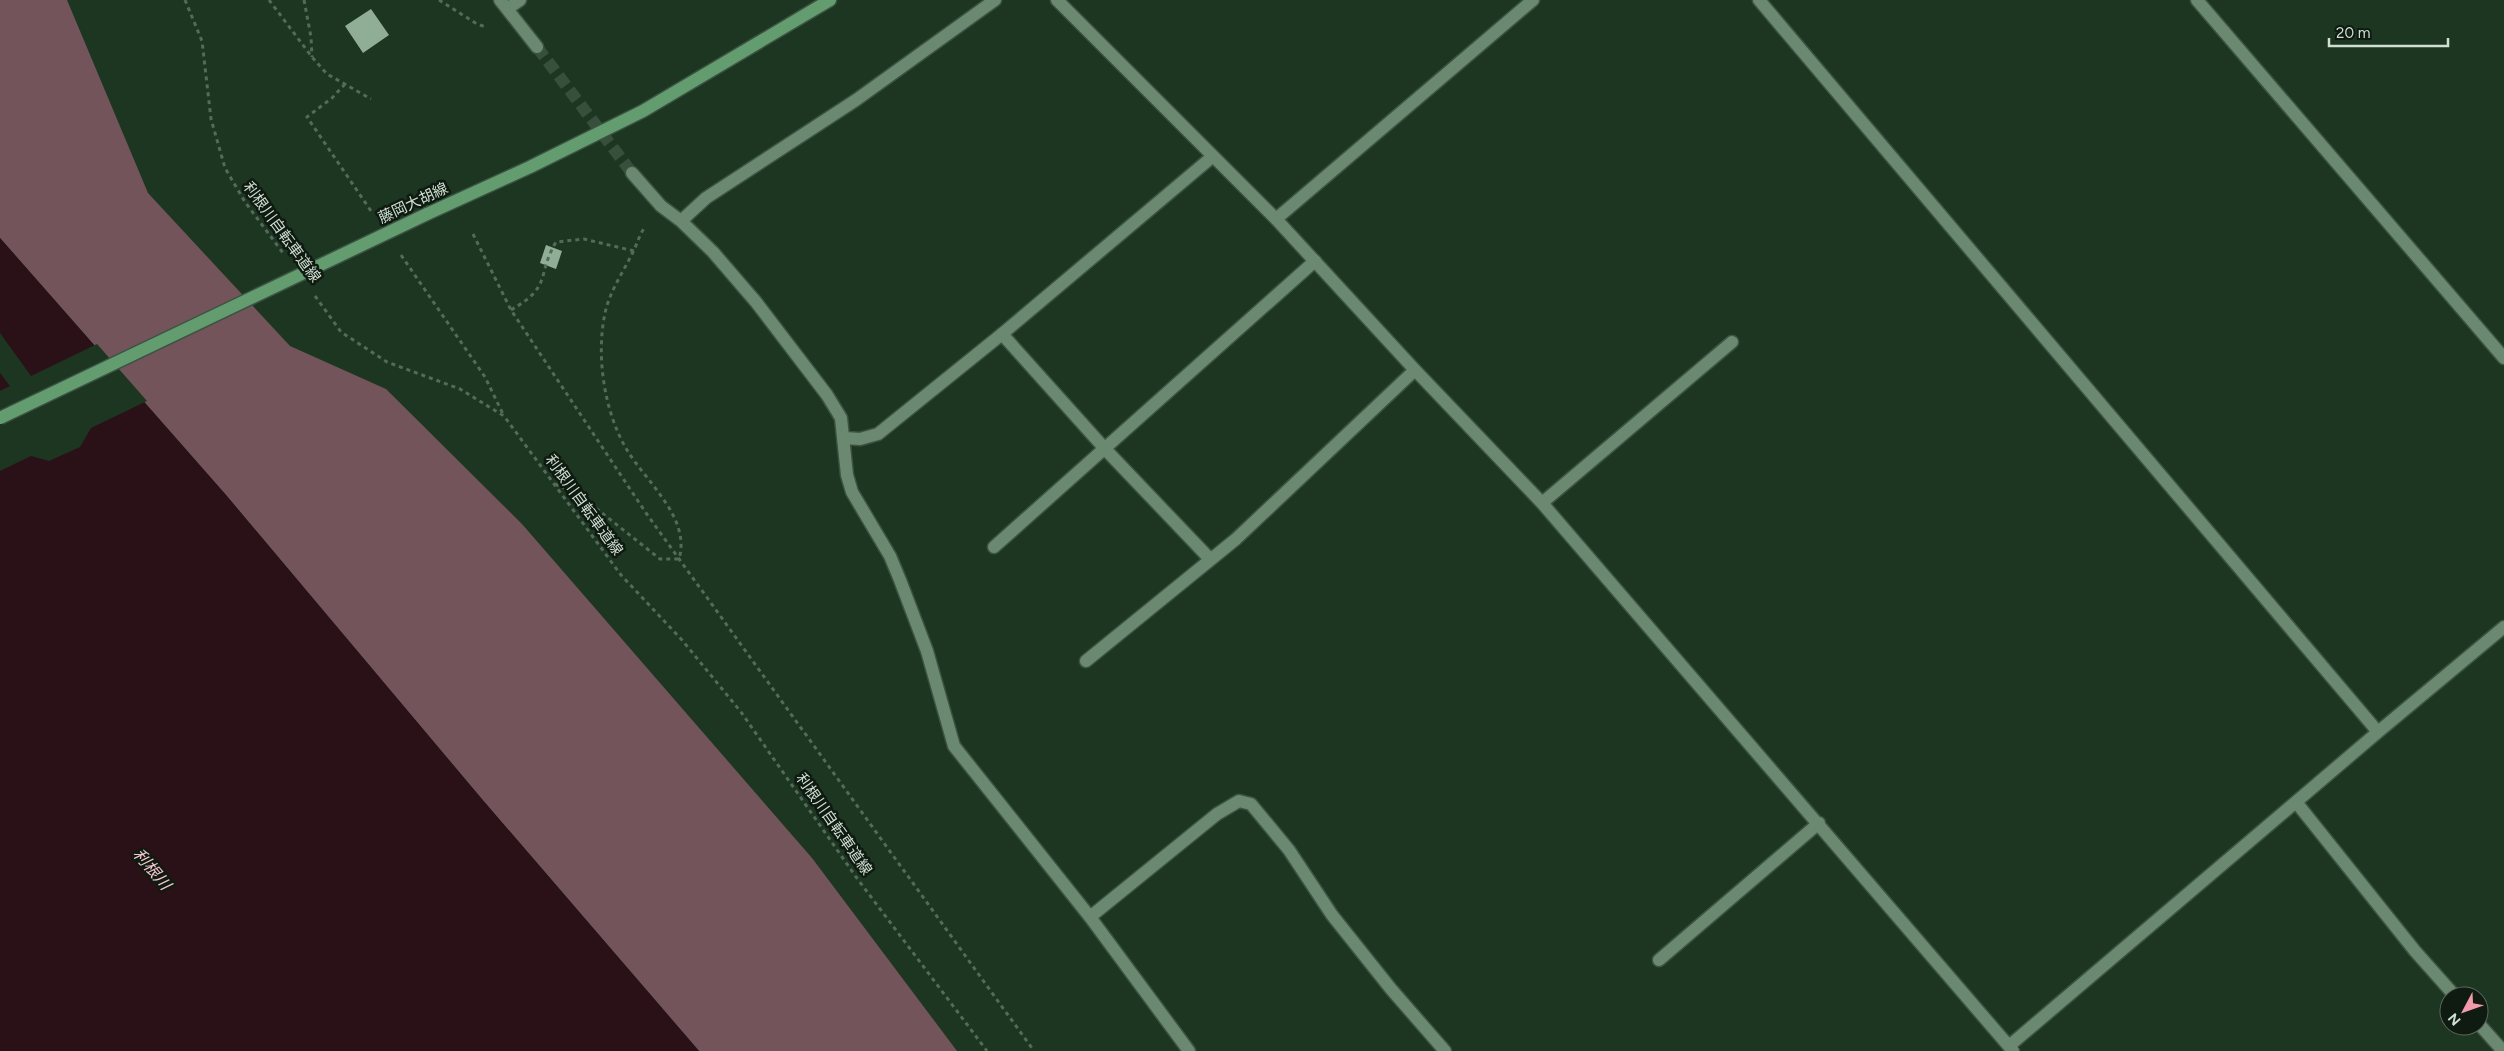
<svg xmlns="http://www.w3.org/2000/svg" width="2504" height="1051" font-family="Figtree,'Noto Sans JP',sans-serif">
<style>
.forest{fill:#72545a}
.water{fill:#2a1117}
.pier{fill:#1c3622}
.building{fill:#8fae95}
.lines{fill:none;stroke-linecap:round;stroke-linejoin:round}
.minor-tunnel{stroke:#374f3c;stroke-width:12;stroke-dasharray:12 6;stroke-linecap:butt}
.service-casing{stroke:#3c5342;stroke-width:15}
.minor-casing{stroke:#3c5342;stroke-width:15}
.primary-casing{stroke:#3c5342;stroke-width:15}
.path{stroke:#546b59;stroke-width:3;stroke-dasharray:4 4;stroke-linecap:butt}
.service{stroke:#6b8870;stroke-width:12}
.minor{stroke:#6b8870;stroke-width:12}
.primary{stroke:#639c6f;stroke-width:12}
.primary-bridge-casing{stroke:#3c5342;stroke-width:15;stroke-linecap:butt}
.primary-bridge{stroke:#639c6f;stroke-width:12}
.labels{text-anchor:middle;dominant-baseline:central;stroke-width:5;stroke-linejoin:round;paint-order:stroke}
.street-label{font-size:15px;fill:#cfdfd2;stroke:#0f1a11}
.water-label{font-size:16px;font-style:italic;fill:#f9c8d0;stroke:#0f1a11}
</style>
<rect width="100%" height="100%" fill="#1c3622"/>
<!-- forest -->
<path class="forest" d="M 0,0 L 67,0 L 148,193 L 290,346 L 386,389 L 522,524 L 812,858 L 957,1051 L 699,1051 L 481,798 L 226,495 L 0,238 Z"/>
<!-- water -->
<path class="water" d="M 0,238 L 226,495 L 481,798 L 699,1051 L 0,1051 Z"/>
<!-- pier -->
<path class="pier" d="M 0,333 L 31,376 L 97,344 L 147,401 L 91,428 L 80,447 L 49,461 L 31,456 L 0,471 L 0,391 L 10,386 L 0,373 Z"/>
<!-- building -->
<path class="building" d="M 371,9 L 389,35 L 363,53 L 345,26 Z
M 546,245 L 562,251 L 556,269 L 540,263 Z"/>
<g class="lines">
<!-- minor-tunnel -->
<path class="minor-tunnel" d="M 537,47 L 632,173"/>
<!-- service casing -->
<g class="service-casing">
<path id="service" d="M 1002,334 L 1106,450 L 1210,559
M 994,547 L 1315,261"/>
</g>
<!-- minor casing -->
<g class="minor-casing">
<path id="minor" d="M 500,0 L 537,47
M 1057,0 L 1276,219 L 1415,370 L 1542,503 L 2013,1051
M 1759,0 L 2378,732
M 2197,0 L 2504,358
M 507,9 L 520,0
M 632,173 L 661,206 L 681,221 L 713,252 L 756,302 L 827,395 L 841,418 L 847,475 L 852,492 L 890,556 L 900,580 L 927,651 L 954,746 L 1090,917 L 1189,1051
M 1276,219 L 1533,0
M 681,221 L 706,198 L 856,100 L 995,0
M 845,438 L 860,439 L 878,434 L 1002,334 L 1212,157
M 1542,503 L 1732,342
M 1086,661 L 1236,539 L 1415,370
M 2296,802 L 2415,951 L 2455,996
M 1090,917 L 1217,814 L 1239,801 L 1251,804 L 1289,850 L 1332,915 L 1391,989 L 1445,1051
M 1659,960 L 1819,823
M 2479,1024 L 2503,1051
M 2009,1046 L 2378,732 L 2504,627"/>
</g>
<!-- primary casing -->
<g class="primary-casing">
<path id="primary" d="M 427,214 L 530,167 L 643,111 L 830,0"/>
</g>
<!-- path -->
<path class="path" d="M 185,0 L 202,41 L 211,119 L 225,168 L 245,202 L 283,253
M 269,0 L 312,57 L 327,74 L 371,99
M 304,0 L 311,37 L 312,57
M 439,0 L 477,24 L 486,27
M 345,84 L 332,98 L 307,117 L 371,211
M 473,234 L 511,310 L 646,513 L 1034,1051
M 401,255 L 485,377 L 503,414
M 315,296 L 341,332 L 387,362 L 460,389 L 504,416 L 621,575 L 682,640 L 741,712 L 856,877 L 987,1051
M 511,310 C 553,286 536,276 556,242 L 584,239 L 634,251
M 555,484 L 578,494 L 660,559 L 679,559 C 691,518 647,483 627,450 C 604,412 595,353 606,309 C 611,290 623,272 632,254 C 637,245 639,235 645,227"/>
<!-- service -->
<use href="#service" class="service"/>
<!-- minor -->
<use href="#minor" class="minor"/>
<!-- primary -->
<use href="#primary" class="primary"/>
<!-- primary-bridge casing -->
<g class="primary-bridge-casing">
<path id="primary-bridge" d="M 0,418 L 427,214"/>
</g>
<!-- primary-bridge -->
<use href="#primary-bridge" class="primary-bridge"/>
</g>
<g class="labels">
<!-- street labels -->
<g class="street-label">
<text transform="translate(413 203) rotate(-25)">藤岡大胡線</text>
<text transform="translate(282 232) rotate(54)">利根川自転車道線</text>
<text transform="translate(584 505) rotate(54)">利根川自転車道線</text>
<text transform="translate(834 824) rotate(55)">利根川自転車道線</text>
</g>
<!-- water labels -->
<g class="water-label">
<text transform="translate(152 869) rotate(50)">利根川</text>
</g>
</g>
<!-- north arrow -->
<g transform="translate(2464 1011) rotate(229)"><circle r="24" fill="#0f1a11" stroke="#5c695e"/>
<path d="M0-4L9 19L0 12L-9 19Z" fill="#f29aac"/>
<text y="-8" font-size="14" font-weight="bold" text-anchor="middle" fill="#cfdfd2">N</text>
</g>
<!-- scale -->
<path d="M2329 38v8h119v-8" fill="none" stroke="#cfdfd2" stroke-width="2.5"/>
<text x="2336" y="38" font-size="15" fill="#cfdfd2" stroke="#0f1a11" stroke-width="4" paint-order="stroke">20 m</text>
</svg>
